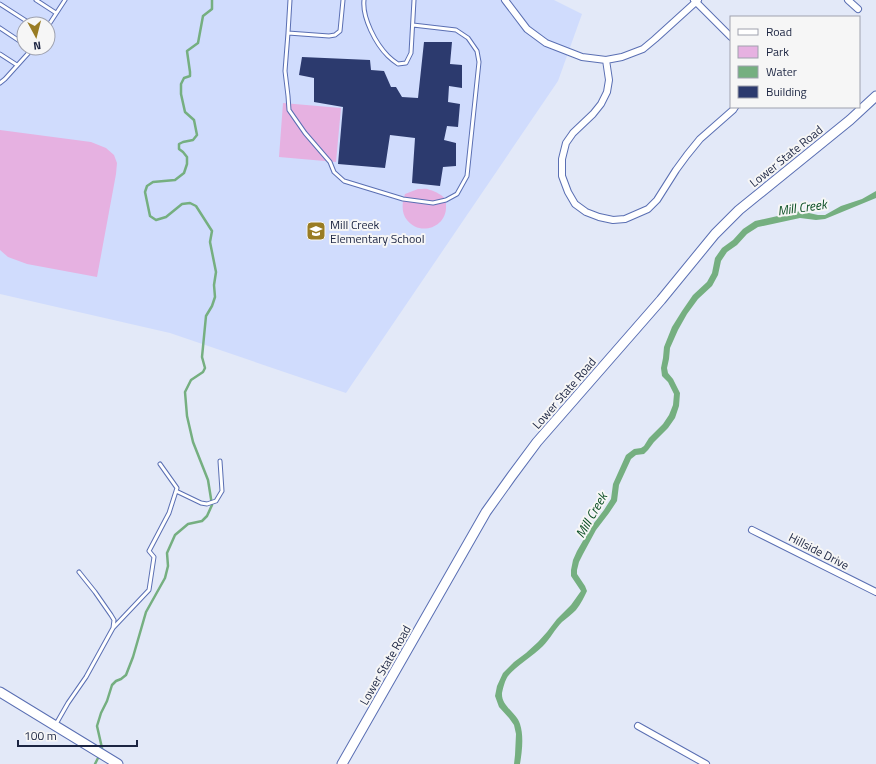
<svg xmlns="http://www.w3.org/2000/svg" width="876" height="764" font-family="'Titillium Web',sans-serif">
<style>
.built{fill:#d0dcfd;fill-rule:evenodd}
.green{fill:#e6b1e1}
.water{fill:#75af80}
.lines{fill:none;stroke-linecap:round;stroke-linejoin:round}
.stream{stroke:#75af80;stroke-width:2.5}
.building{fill:#2c3a6e}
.lane-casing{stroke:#5a6fb3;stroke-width:5}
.street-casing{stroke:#5a6fb3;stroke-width:8}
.secondary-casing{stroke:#5a6fb3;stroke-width:11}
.lane{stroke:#fff;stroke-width:3}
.street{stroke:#fff;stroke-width:6}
.secondary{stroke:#fff;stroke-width:9}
.labels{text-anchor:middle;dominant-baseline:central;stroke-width:4;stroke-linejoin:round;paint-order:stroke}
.street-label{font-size:12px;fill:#1c2542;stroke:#f6f6f6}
.poi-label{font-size:12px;fill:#1c2542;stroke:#f6f6f6;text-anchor:start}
.water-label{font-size:13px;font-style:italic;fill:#0a4e22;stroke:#f6f6f6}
</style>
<rect width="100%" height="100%" fill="#e3e9f8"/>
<!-- built -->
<path class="built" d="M 0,0 L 554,0 L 582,14 L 558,81 L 346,393 L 170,333 L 0,294 ZM 24,24 L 48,24 L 48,48 L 24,48 Z"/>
<!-- green -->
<path class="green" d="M 283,103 L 341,108 L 336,162 L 279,157 Z
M 0,130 L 91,142 L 106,148 L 114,155 L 117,163 L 116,174 L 97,277 L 27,264 L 8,257 L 0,250 Z
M 418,189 C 422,189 427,188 430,190 C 435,191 444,196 446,200 C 446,201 446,206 446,206 C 447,227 420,237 407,220 C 401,213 402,202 405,194 Z"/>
<!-- water -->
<path class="water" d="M 876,191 L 876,198 L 825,219 L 816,220 L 800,218 L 758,227 L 747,234 L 737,245 L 727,252 L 721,261 L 718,275 L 712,286 L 698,299 L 687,314 L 678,330 L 670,348 L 669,359 L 667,368 L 668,373 L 673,379 L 680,393 L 679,406 L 675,418 L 668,428 L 654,442 L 648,450 L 644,454 L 636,455 L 631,459 L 619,485 L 617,501 L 609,513 L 596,530 L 583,554 L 579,562 L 577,570 L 577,574 L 585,586 L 587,591 C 584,597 581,604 576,610 C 572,614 567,618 562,622 C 555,629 550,639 543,646 C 533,656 516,666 508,676 C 505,680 503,688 502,693 C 501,706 517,713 520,724 C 524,736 522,752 520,764 L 514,764 L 515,755 L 516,734 L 514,725 L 509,718 L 499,707 L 495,696 L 497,686 L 503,673 L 514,662 L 526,653 L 538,642 L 547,632 L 557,619 L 571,605 L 581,591 L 571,576 L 571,570 L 573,560 L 577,551 L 591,527 L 604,510 L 611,499 L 613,484 L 626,455 L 634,449 L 641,448 L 644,446 L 649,438 L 663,424 L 669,415 L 673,405 L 674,394 L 668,382 L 662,376 L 661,368 L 663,358 L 664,347 L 672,327 L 682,311 L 693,295 L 707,282 L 712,273 L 715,258 L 722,248 L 733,240 L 743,229 L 755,221 L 800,211 L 818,215 L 825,215 L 841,206 L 862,199 Z"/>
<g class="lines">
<!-- stream -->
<path class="stream" d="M 101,751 L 102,748 L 97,726 L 101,713 L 107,701 L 112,685 L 116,681 L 121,679 L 126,675 L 133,657 L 146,612 L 165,578 L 168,566 L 167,553 L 175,535 L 188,524 L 202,521 L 207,516 L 212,505 L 208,480 L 193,442 L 187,416 L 185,392 L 191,380 L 203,372 L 205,368 L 202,357 L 206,316 L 212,306 L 215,297 L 214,285 L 216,272 L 210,242 L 212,231 L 196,206 L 190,203 L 182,204 L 166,217 L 156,220 L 150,216 L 145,192 L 147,186 L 153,182 L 175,180 L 184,173 L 187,164 L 187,157 L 183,152 L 179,149 L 179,144 L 183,142 L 193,140 L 197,135 L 194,120 L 185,112 L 181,94 L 181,84 L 184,78 L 190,76 L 190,72 L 187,51 L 198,43 L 203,16 L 212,9 L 212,0
M 95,764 L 99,756"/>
</g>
<!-- building -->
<path class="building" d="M 424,42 L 452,42 L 450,64 L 462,65 L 462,88 L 449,86 L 448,102 L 460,104 L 458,127 L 447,126 L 444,140 L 456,143 L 456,166 L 443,167 L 440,186 L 412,183 L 415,138 L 390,135 L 385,168 L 338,164 L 343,107 L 314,102 L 314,78 L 299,75 L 302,57 L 370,60 L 371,70 L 384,71 L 391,87 L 396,87 L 402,97 L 418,98 Z"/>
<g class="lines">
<!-- lane casing -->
<g class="lane-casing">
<path id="lane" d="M 36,0 L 56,13
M 290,0 L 288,33 L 329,36 L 335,35 L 340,31 L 343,0
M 364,0 C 362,18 376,44 388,56 C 391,59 395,62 398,64 L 406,63 L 411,53 L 414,0
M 0,4 L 31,24
M 48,26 L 65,0
M 0,28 L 24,44
M 288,33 L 285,71 L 288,96 L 289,110 L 305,133 L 330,162 L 334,172 L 344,181 L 403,199 L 433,203 L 446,200 L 457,194 L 467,176 L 479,62 L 477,51 L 468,38 L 456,30 L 413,25
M 0,54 L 17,65
M 0,83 L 5,79 L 33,48
M 176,491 L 201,503 L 207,504 L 216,501 L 222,491 L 220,461
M 113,628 L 149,590 L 154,557 L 149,551 L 169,513 L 177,488 L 160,464
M 56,724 L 68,703 L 86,677 L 113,628 L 114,620 L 111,615 L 95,592 L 79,572"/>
</g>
<!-- street casing -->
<g class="street-casing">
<path id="street" d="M 505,0 L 527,29 L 546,43 L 582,57 L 606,60 L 622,57 L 643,49 L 655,39 L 698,0
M 694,0 L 731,37
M 848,0 L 858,9
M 606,60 L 609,80 L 607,92 L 601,104 L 593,114 L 573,133 L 566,143 L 562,159 L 562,176 L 568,192 L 575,204 L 586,212 L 599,217 L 613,220 L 625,219 L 648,209 L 657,200 L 676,170 L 687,155 L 700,139 L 733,110 L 735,107
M 752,530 L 876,592
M 638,726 L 706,764"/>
</g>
<!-- secondary casing -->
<g class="secondary-casing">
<path id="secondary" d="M 0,692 L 118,764
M 342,764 L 486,512 L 511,477 L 537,442 L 661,300 L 715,234 L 739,210 L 850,120 L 876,96"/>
</g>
<!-- lane -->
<use href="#lane" class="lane"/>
<!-- street -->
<use href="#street" class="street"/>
<!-- secondary -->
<use href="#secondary" class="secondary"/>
</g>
<!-- icons -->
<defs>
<g id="school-square" transform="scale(1)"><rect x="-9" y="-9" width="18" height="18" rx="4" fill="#997c24" stroke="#f6f6f6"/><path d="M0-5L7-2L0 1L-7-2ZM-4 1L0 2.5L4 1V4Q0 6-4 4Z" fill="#fff"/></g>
</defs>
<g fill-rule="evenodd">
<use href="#school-square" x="316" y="231"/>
</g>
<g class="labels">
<!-- street labels -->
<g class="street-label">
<text transform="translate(786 156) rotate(-39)">Lower State Road</text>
<text transform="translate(564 393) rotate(-49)">Lower State Road</text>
<text transform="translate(819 551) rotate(27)">Hillside Drive</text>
<text transform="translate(385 665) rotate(-60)">Lower State Road</text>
</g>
<!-- poi labels -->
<g class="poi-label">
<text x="330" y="224">Mill Creek<tspan x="330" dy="14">Elementary School</tspan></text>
</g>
<!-- water labels -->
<g class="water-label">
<text transform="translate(802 207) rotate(-8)">Mill Creek</text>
<text transform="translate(591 515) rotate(-60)">Mill Creek</text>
</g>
</g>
<!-- legend -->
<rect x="730" y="16" width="130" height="92" fill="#f6f6f6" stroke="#9fa2ae"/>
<rect x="738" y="29" width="20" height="6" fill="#ffffff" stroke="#9fa2ae"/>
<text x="766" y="36" font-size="12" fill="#1c2542">Road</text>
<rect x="738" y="46" width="20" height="12" fill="#e6b1e1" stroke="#9fa2ae"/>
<text x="766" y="56" font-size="12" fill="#1c2542">Park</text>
<rect x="738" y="66" width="20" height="12" fill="#75af80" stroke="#9fa2ae"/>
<text x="766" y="76" font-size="12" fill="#1c2542">Water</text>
<rect x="738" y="86" width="20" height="12" fill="#2c3a6e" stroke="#9fa2ae"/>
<text x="766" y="96" font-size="12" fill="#1c2542">Building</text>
<!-- north arrow -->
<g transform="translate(36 36) rotate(173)"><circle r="19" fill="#f6f6f6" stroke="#9fa2ae"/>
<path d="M0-3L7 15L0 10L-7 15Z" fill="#997c24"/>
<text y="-6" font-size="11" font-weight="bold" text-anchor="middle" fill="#1c2542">N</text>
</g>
<!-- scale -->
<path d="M18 740v6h119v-6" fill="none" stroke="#1c2542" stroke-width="2"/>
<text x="24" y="740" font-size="12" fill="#1c2542" stroke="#f6f6f6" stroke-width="3" paint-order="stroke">100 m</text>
</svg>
